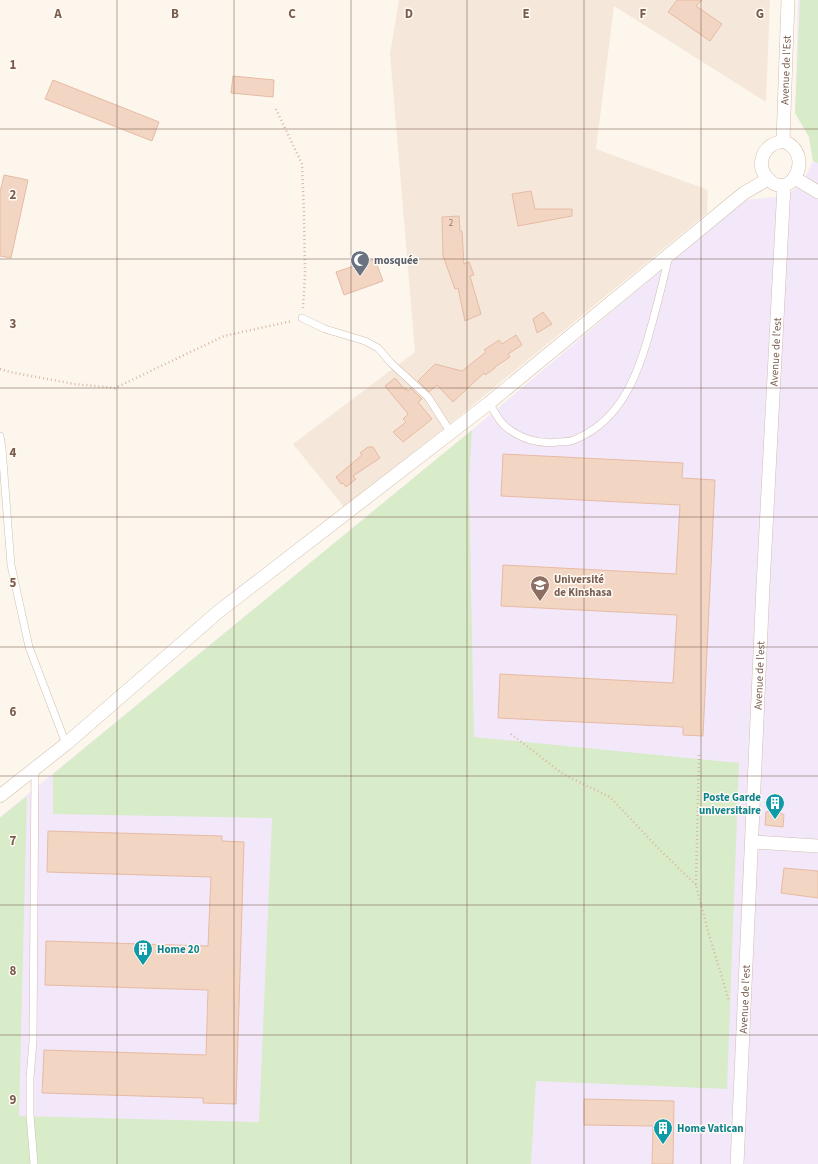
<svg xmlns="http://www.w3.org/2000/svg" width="818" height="1164" font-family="'Source Sans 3',sans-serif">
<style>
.residential{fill:#f5e8da}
.education{fill:#f3e8fa}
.green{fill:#d8ecc9}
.building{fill:#f3d5c3;stroke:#e6bba3}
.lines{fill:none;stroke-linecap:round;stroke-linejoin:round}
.service-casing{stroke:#d1beb0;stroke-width:8}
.minor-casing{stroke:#d1beb0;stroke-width:14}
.path{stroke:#d9b8a5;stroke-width:2.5;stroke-dasharray:1 3;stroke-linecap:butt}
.service{stroke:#fff;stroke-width:7}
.minor{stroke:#fff;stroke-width:13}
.grid{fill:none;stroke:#7a5c4d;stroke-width:1;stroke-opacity:0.55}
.labels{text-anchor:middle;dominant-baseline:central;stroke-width:3;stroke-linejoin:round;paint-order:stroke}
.number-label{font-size:9px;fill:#987a6a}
.street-label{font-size:11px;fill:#7a5c4d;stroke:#fffaf3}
.worship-label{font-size:11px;font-weight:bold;fill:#5b616d;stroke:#fffaf3;text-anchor:start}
.education-label{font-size:11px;font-weight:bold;fill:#785e54;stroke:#fffaf3;text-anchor:start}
.culture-label{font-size:11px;font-weight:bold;fill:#0d838f;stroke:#fffaf3;text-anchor:start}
.grid-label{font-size:13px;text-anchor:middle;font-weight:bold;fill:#7a5c4d;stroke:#fffaf3;stroke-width:3;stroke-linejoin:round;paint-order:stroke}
</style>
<rect width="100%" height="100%" fill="#fdf6ec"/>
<!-- residential -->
<path class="residential" d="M 399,0 L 770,0 L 766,102 L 614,6 L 596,149 L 708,190 L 707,213 L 457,418 L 344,507 L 293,444 L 415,352 L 390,54 Z"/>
<!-- education -->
<path class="education" d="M 798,0 L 818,0 L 818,1164 L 0,1164 L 0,817 L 472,430 L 744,200 L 776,197 L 791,192 L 804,180 L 813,161 L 809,137 L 795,113 Z"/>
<!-- green -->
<path class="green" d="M 800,0 L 818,0 L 818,163 L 813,161 L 809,137 L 795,113 Z
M 472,430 L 469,479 L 474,737 L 739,763 L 727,1089 L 536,1081 L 531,1164 L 0,1164 L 0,818 L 27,796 L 19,1116 L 259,1122 L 272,818 L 53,814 L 53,774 Z"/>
<!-- building -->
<path class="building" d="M 677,0 L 702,0 L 696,6 L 722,24 L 710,41 L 668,12 Z
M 233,76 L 274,80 L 273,97 L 231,93 Z
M 53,80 L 159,122 L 152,141 L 45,99 Z
M 4,175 L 28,180 L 11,258 L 0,256 L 0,192 Z
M 531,191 L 535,209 L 572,209 L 572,216 L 518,226 L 512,194 Z
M 459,216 L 460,231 L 462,231 L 464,264 L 469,262 L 474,275 L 470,276 L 481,314 L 465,321 L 458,288 L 455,289 L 443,256 L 442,217 Z
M 375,259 L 383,281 L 344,295 L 336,272 Z
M 543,312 L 552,324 L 537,333 L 533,319 Z
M 516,335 L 522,345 L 508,354 L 510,357 L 495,367 L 495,368 L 485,375 L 484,373 L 453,402 L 437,385 L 429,392 L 418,381 L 435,364 L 462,371 L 486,352 L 484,350 L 499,340 L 502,344 Z
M 395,378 L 405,390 L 406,388 L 408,391 L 411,388 L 422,399 L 418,402 L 432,419 L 403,442 L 393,432 L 406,422 L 403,419 L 408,414 L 385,386 Z
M 368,447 L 373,447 L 380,458 L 353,476 L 356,479 L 346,487 L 343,483 L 341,484 L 336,477 L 362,455 L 360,453 Z
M 503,454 L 683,463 L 682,478 L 715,480 L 703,736 L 683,735 L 683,727 L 498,718 L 500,674 L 673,683 L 677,615 L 501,606 L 503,565 L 676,574 L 680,505 L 501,496 Z
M 776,810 L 784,815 L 783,827 L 765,825 L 766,812 Z
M 48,831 L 222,836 L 222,841 L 244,842 L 236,1104 L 203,1103 L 203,1098 L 42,1093 L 44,1050 L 206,1055 L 208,990 L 45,985 L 46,941 L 208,946 L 211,877 L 47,872 Z
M 784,868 L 818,871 L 818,898 L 781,893 Z
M 584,1099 L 674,1101 L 673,1164 L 652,1164 L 653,1126 L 584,1125 Z"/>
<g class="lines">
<!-- service casing -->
<g class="service-casing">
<path id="service" d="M 302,318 L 325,329 L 365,341 L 378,348 L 391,363 L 428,397 L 451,433
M 489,403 C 494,410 498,420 505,426 C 519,438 539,445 558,442 C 564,442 571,442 576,439 C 622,420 639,372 651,327 C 658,303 663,280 669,256
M 0,436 L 2,448 L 11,565 L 29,647 L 66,744
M 34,1164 L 30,1115 L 30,1078 L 33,1041 L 35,769"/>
</g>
<!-- minor casing -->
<g class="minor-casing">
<g id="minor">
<path id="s1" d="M 783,141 L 788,0"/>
<path d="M 783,141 C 818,154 788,208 765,175 C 758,165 762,151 772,145 C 775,143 779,142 783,141 Z"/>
<path d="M 798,180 L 818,192"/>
<path d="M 0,796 L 66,744 L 218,612 L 489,403 L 744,193 L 768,179"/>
<path d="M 752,842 L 818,846"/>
<path id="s2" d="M 737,1164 L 763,586 L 784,186"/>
</g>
</g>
<!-- path -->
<path class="path" d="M 276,109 L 302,164 L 304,215 L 305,275 L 303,308
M 0,369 L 10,372 L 74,384 L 115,388 L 224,336 L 292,321
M 511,734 L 563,774 L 610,797 L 658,848 L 696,885
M 699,755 L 696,885 L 708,931 L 729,1001"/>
<!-- service -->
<use href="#service" class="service"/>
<!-- minor -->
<use href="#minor" class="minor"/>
</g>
<!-- grid -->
<path class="grid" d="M 117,0 L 117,1164M 234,0 L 234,1164M 351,0 L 351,1164M 467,0 L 467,1164M 584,0 L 584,1164M 701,0 L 701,1164M 0,129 L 818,129M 0,259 L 818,259M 0,388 L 818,388M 0,517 L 818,517M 0,647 L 818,647M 0,776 L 818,776M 0,905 L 818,905M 0,1035 L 818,1035"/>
<!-- icons -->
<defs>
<g id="mosque-pin" transform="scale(1)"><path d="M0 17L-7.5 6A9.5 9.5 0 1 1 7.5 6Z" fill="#6b7280" stroke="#fffaf3"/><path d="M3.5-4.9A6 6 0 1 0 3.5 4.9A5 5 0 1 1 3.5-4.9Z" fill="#fff"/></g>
<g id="university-pin" transform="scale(1)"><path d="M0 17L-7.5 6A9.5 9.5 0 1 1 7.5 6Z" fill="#8d6e63" stroke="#fffaf3"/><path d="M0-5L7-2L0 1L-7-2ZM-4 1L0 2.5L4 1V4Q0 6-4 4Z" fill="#fff"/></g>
<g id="building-pin" transform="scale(1)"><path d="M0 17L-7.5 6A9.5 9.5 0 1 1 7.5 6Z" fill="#0f9aa8" stroke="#fffaf3"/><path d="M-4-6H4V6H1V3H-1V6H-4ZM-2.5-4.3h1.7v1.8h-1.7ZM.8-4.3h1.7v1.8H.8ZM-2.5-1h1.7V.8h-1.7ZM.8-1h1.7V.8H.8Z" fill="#fff"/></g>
</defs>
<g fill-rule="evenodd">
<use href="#mosque-pin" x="360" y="260"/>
<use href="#university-pin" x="540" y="585"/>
<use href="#building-pin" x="775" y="803"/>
<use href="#building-pin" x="143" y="949"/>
<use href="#building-pin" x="663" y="1128"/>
</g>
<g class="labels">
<!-- number labels -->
<g class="number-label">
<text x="451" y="223">2</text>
</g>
<!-- street labels -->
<g class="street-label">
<text stroke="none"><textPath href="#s1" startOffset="71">Avenue de l'Est</textPath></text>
<text stroke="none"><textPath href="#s2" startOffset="813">Avenue de l'est</textPath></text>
<text stroke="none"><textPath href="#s2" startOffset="489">Avenue de l'est</textPath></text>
<text stroke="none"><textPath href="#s2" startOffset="165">Avenue de l'est</textPath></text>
</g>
<!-- worship labels -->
<g class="worship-label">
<text x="374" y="260">mosquée</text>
</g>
<!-- education labels -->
<g class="education-label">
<text x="554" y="579">Université<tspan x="554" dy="13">de Kinshasa</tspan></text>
</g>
<!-- culture labels -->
<g class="culture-label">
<text x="761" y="797" text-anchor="end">Poste Garde<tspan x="761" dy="13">universitaire</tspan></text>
<text x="157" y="949">Home 20</text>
<text x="677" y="1128">Home Vatican</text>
</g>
</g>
<g class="grid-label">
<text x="58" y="18">A</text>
<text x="175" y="18">B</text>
<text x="292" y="18">C</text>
<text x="409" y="18">D</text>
<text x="526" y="18">E</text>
<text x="643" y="18">F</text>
<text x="760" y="18">G</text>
<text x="13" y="69">1</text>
<text x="13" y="199">2</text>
<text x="13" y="328">3</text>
<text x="13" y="457">4</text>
<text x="13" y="587">5</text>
<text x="13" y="716">6</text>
<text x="13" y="845">7</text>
<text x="13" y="975">8</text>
<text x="13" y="1104">9</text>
</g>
</svg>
